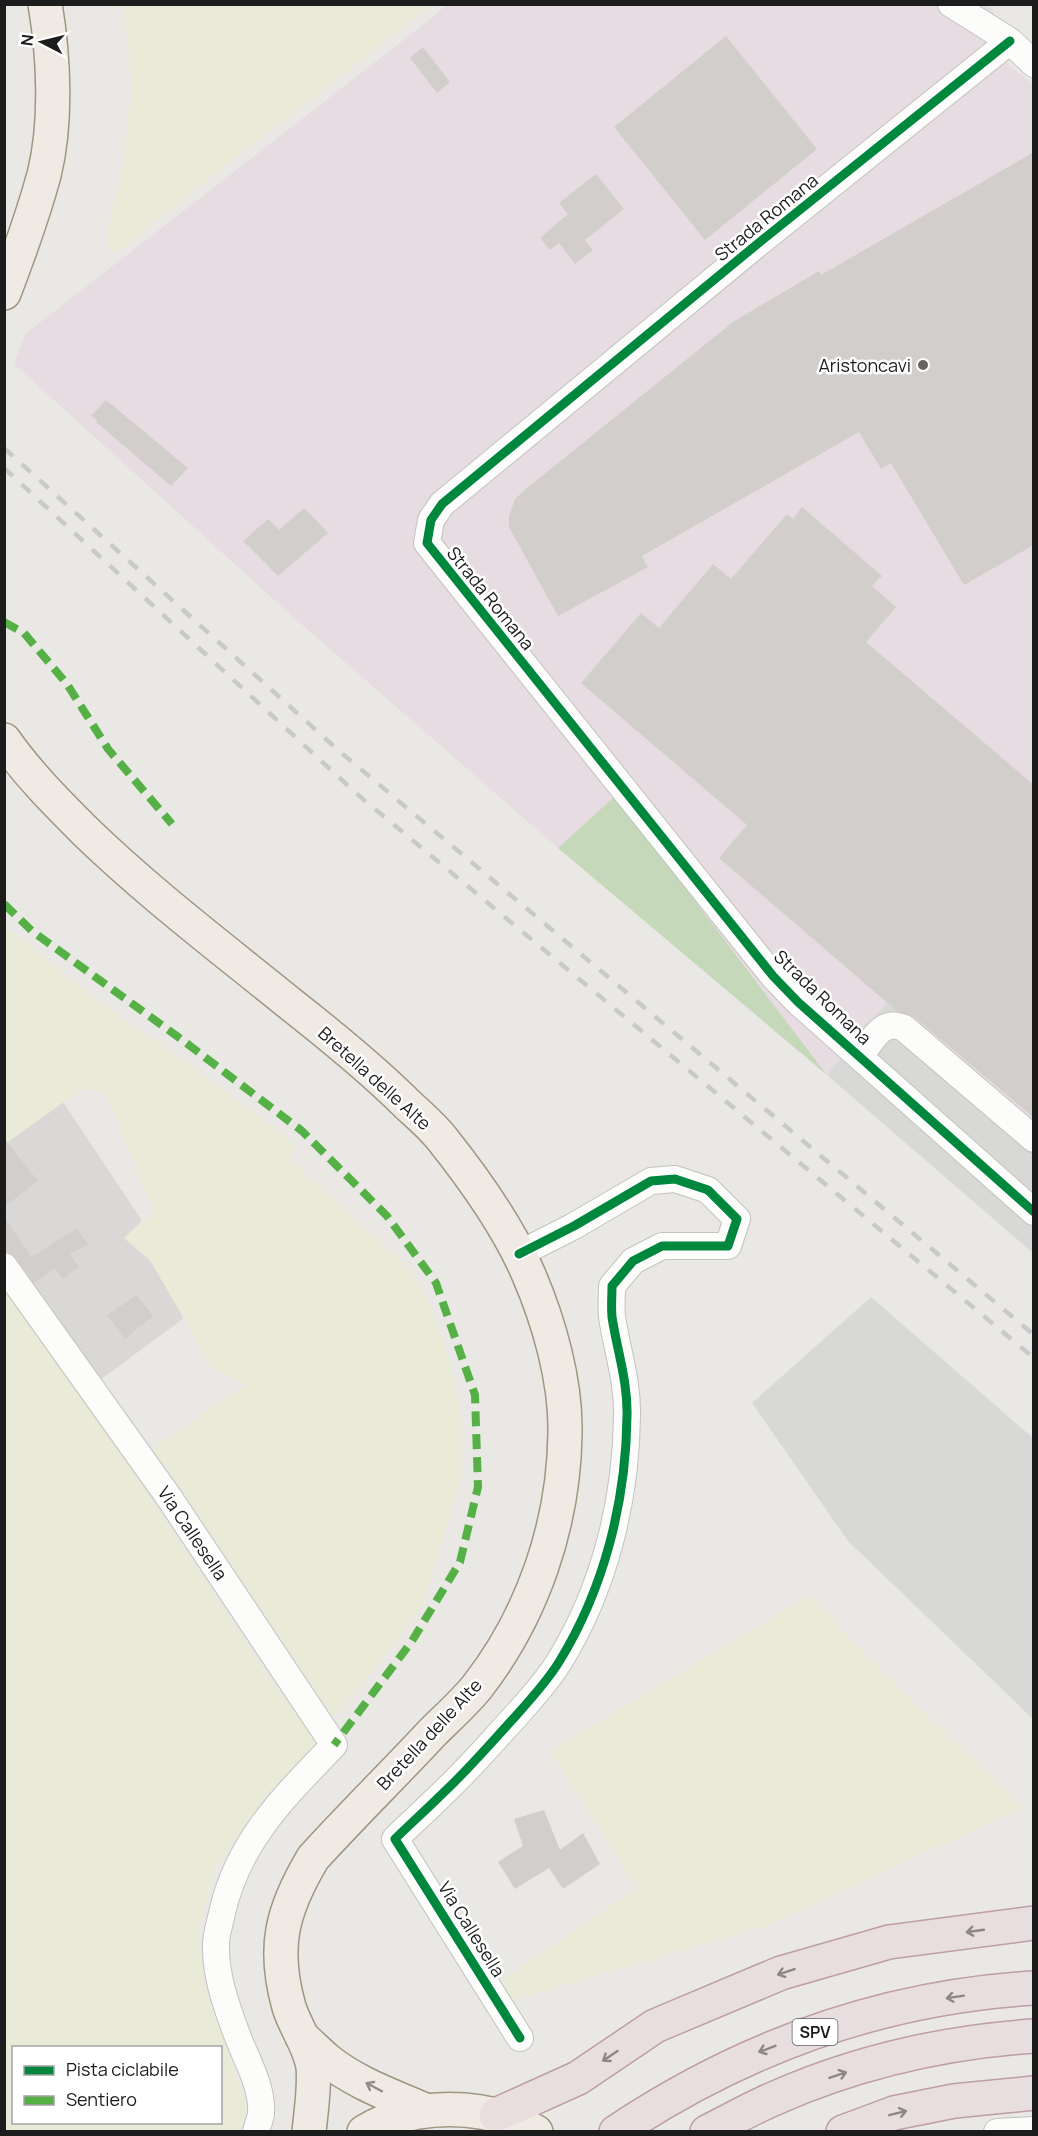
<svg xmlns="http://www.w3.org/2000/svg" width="1038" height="2136" font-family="Manrope,sans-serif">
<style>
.residential{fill:#d9d8d6}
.industrial{fill:#e8dce3}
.religious{fill:#d8d8d6}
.farmland{fill:#e9ead7;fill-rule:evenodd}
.forest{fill:#c5d8ba}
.building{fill:#d1cecb}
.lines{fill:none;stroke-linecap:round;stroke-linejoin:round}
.street-casing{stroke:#c3c2c0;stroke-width:28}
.primary-casing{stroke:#9f9682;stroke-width:36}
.highway-casing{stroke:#be9da6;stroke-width:36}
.street{stroke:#fcfcfb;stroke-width:26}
.primary{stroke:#efeae3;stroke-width:33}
.highway{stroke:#e8dedf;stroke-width:33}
.rail{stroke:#c9c9c8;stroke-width:4.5;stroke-dasharray:12 12;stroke-linecap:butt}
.quiet{stroke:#55b145;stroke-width:8;stroke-dasharray:15 8;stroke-linecap:butt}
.cycleway-casing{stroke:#fff;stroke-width:13}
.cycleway{stroke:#00873e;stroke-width:9}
.oneway{stroke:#8c8787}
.oneway2{stroke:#908d89}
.poi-dot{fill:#646362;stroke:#fff;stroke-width:2}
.labels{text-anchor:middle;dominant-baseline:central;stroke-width:5;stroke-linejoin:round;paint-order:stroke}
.shield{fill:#fff;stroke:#606060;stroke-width:1.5}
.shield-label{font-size:16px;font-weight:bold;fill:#1c1c1c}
.street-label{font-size:18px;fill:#1c1c1c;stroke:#fff}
.poi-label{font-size:18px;fill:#1c1c1c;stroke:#fff;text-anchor:end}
</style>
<rect width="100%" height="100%" fill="#eae8e4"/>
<!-- residential -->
<path class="residential" d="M 63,1102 L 142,1221 L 124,1238 L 150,1260 L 184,1318 L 92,1386 L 5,1266 L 4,1144 Z"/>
<!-- industrial -->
<path class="industrial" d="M 446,5 L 988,5 L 993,10 L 1009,66 L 1034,84 L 1033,1253 L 827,1075 L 615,797 L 558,848 L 293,617 L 14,364 L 25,334 L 428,21 Z"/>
<!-- religious -->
<path class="religious" d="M 887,1002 L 1033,1125 L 1033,1253 L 827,1075 Z
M 871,1297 L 1033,1438 L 1033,1719 L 848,1541 L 752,1403 Z"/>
<!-- farmland -->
<path class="farmland" d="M 123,5 L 123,4 L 432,5 L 195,189 L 119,251 L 115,252 L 110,250 L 106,238 L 123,164 L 131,98 L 130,60 Z
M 4,925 L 101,1004 L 159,1043 L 278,1131 L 296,1149 L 290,1159 L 411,1271 L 432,1309 L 451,1366 L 462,1419 L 462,1476 L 422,1608 L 384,1657 L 331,1720 L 253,1608 L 152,1449 L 247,1384 L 213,1369 L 150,1260 L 124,1238 L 142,1221 L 155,1214 L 105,1092 L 81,1090 L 5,1144 Z
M 4,1266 L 140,1457 L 129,1465 L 281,1695 L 321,1741 L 267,1794 L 215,1869 L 199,1930 L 205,1989 L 247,2105 L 240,2131 L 5,2131 ZM 14,2048 L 220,2048 L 220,2122 L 14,2122 Z
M 810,1595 L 857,1646 L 1022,1808 L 768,1925 L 496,2005 L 486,1991 L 637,1888 L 550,1751 Z"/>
<!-- forest -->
<path class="forest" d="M 615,796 L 827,1075 L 558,848 Z"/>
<!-- building -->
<path class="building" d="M 726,36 L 817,149 L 705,240 L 614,127 Z
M 423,47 L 450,82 L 437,93 L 410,58 Z
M 1034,152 L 1034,545 L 964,585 L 891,463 L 881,469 L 859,432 L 642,556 L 648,567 L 558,616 L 509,527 L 509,516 L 515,499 L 527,488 L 733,322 L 819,271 L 821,275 Z
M 596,174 L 624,209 L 585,240 L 593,250 L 575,264 L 559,243 L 550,250 L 540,238 L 568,214 L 559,203 Z
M 106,400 L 188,468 L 171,486 L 96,422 L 97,420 L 91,416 Z
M 802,507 L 882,576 L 872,586 L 896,607 L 866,642 L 1034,785 L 1034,1118 L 914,1017 L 897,1011 L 719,858 L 747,825 L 581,683 L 641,613 L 659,628 L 713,564 L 731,579 L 787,514 L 793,519 Z
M 304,508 L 328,533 L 278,576 L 243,541 L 268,519 L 279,530 Z
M 4,1138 L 38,1181 L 4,1207 Z
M 4,1217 L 32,1257 L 77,1228 L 88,1244 L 70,1254 L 79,1267 L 62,1279 L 55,1268 L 34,1283 L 16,1257 L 11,1253 L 4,1251 Z
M 137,1295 L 153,1316 L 125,1339 L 107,1315 Z
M 544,1810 L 560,1850 L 583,1833 L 600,1864 L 563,1889 L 549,1868 L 515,1889 L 498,1862 L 523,1846 L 514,1819 Z"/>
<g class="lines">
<!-- street casing -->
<g class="street-casing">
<path id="street" d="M 951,4 L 1010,41 L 1034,64
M 1010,41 L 761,241 L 442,504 L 431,520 L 427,543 L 773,976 L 798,1002 L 1034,1212
M 860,1057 C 872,1041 881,1018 904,1028 L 1034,1139
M 519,1254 L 574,1226 L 651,1181 L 675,1179 L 708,1190 L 737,1219 L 728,1246 L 662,1246 L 633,1261 L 612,1286 C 612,1296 611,1307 612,1317 C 617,1350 628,1382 627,1416 C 626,1502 604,1589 559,1662 C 546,1683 529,1701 513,1719 C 489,1745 467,1771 441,1795 C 426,1810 410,1824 395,1839 L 520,2038
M 4,1266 L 168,1496 L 334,1745 C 285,1796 238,1841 222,1913 C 220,1923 216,1934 216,1944 C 215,1974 226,2005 236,2032 C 245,2058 263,2085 261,2114 C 260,2120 257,2126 256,2132
M 997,2132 L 1034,2130"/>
</g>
<!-- primary casing -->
<g class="primary-casing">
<path id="primary" d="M 4,293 C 19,254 33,215 44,175 C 57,123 54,57 45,4
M 4,740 C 28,774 56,802 85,831 C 149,893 219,946 288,1002 C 330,1035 371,1068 408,1105 C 420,1116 433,1127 443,1140 C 474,1179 509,1229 528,1273 C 549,1321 566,1381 565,1433 C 564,1524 533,1615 477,1687 C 464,1703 447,1718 432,1733 C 393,1775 352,1815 313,1858 C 282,1910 272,1947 289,2007 C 295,2027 310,2046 313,2067 C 315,2087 311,2111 309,2132
M 302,2037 C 310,2044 318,2052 326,2059 C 355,2083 393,2096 427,2111
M 364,2132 C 413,2102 486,2102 536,2132"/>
</g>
<!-- highway casing -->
<g class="highway-casing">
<path id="highway" d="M 496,2115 L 578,2078 L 655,2026 L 781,1973 L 889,1942 L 1034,1923
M 616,2132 C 742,2048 881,1997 1034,1988
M 707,2132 C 729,2121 750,2109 773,2099 C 854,2063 945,2042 1034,2036
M 843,2132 L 894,2113 L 954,2101 L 1034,2093"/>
</g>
<!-- street -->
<use href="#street" class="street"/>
<!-- primary -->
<use href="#primary" class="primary"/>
<!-- highway -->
<use href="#highway" class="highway"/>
<!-- rail -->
<path class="rail" d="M 4,448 L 338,750 L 1034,1335
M 4,468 L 357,794 L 1034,1358"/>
<!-- quiet -->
<path class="quiet" d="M 4,622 L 24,633 L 67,684 L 108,749 L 172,824
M 4,904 L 32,931 L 181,1039 L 302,1131 L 387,1216 L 436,1283 L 475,1395 L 478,1487 L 460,1562 L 412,1641 L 334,1745"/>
<!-- cycleway casing -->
<g class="cycleway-casing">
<path id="cycleway" d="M 1010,41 L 761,241 L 442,504 L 431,520 L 427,543 L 773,976 L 798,1002 L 1034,1212
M 519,1254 L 574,1226 L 651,1181 L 675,1179 L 708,1190 L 737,1219 L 728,1246 L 662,1246 L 633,1261 L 612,1286 C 612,1296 611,1307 612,1317 C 617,1350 628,1382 627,1416 C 626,1502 604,1589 559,1662 C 546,1683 529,1701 513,1719 C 489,1745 467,1771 441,1795 C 426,1810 410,1824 395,1839 L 520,2038"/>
</g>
<!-- cycleway -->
<use href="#cycleway" class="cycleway"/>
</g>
<!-- one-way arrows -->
<defs><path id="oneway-shaft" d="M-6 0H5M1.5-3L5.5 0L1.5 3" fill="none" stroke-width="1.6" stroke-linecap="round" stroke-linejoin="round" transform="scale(1.5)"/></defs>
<g class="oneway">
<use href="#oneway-shaft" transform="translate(975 1931) rotate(172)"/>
<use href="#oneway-shaft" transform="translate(786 1972) rotate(162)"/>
<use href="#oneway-shaft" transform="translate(955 1997) rotate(171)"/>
<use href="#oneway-shaft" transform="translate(767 2049) rotate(159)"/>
<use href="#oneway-shaft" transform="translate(610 2056) rotate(146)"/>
<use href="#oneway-shaft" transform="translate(838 2075) rotate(-18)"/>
<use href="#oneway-shaft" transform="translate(898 2113) rotate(-14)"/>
</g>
<use class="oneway2" href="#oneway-shaft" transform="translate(374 2087) rotate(-152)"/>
<!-- markers -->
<circle class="poi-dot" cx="923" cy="365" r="6"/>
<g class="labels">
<!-- shield labels -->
<rect class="shield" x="792.5" y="2019" width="45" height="26" rx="4.5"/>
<g class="shield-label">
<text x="815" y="2032">SPV</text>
</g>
<!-- street labels -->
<g class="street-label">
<text transform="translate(766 217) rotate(-39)">Strada Romana</text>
<text transform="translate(491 598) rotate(51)">Strada Romana</text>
<text transform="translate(823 997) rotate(44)">Strada Romana</text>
<text transform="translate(375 1078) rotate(42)">Bretella delle Alte</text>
<text transform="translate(193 1533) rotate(56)">Via Callesella</text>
<text transform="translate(429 1734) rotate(-47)">Bretella delle Alte</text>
<text transform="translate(472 1929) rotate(58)">Via Callesella</text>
</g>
<!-- poi labels -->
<g class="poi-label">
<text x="911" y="365">Aristoncavi</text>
</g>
</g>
<!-- border -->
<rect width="1038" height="2136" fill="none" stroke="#1c1c1c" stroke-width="12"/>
<!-- legend -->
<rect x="12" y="2046" width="210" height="78" fill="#ffffff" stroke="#a4a4a4" stroke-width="1.5"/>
<rect x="24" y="2066" width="30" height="9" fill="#00873e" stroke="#a4a4a4" stroke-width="1.5"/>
<text x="66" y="2076" font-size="18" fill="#1c1c1c">Pista ciclabile</text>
<rect x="24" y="2096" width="30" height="9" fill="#55b145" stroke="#a4a4a4" stroke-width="1.5"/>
<text x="66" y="2106" font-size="18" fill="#1c1c1c">Sentiero</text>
<!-- north arrow -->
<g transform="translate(42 42) rotate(277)" stroke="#ffffff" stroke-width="4.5" paint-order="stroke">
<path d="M0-4.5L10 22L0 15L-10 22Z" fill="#1c1c1c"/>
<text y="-9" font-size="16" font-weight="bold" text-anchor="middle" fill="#1c1c1c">N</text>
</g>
</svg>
